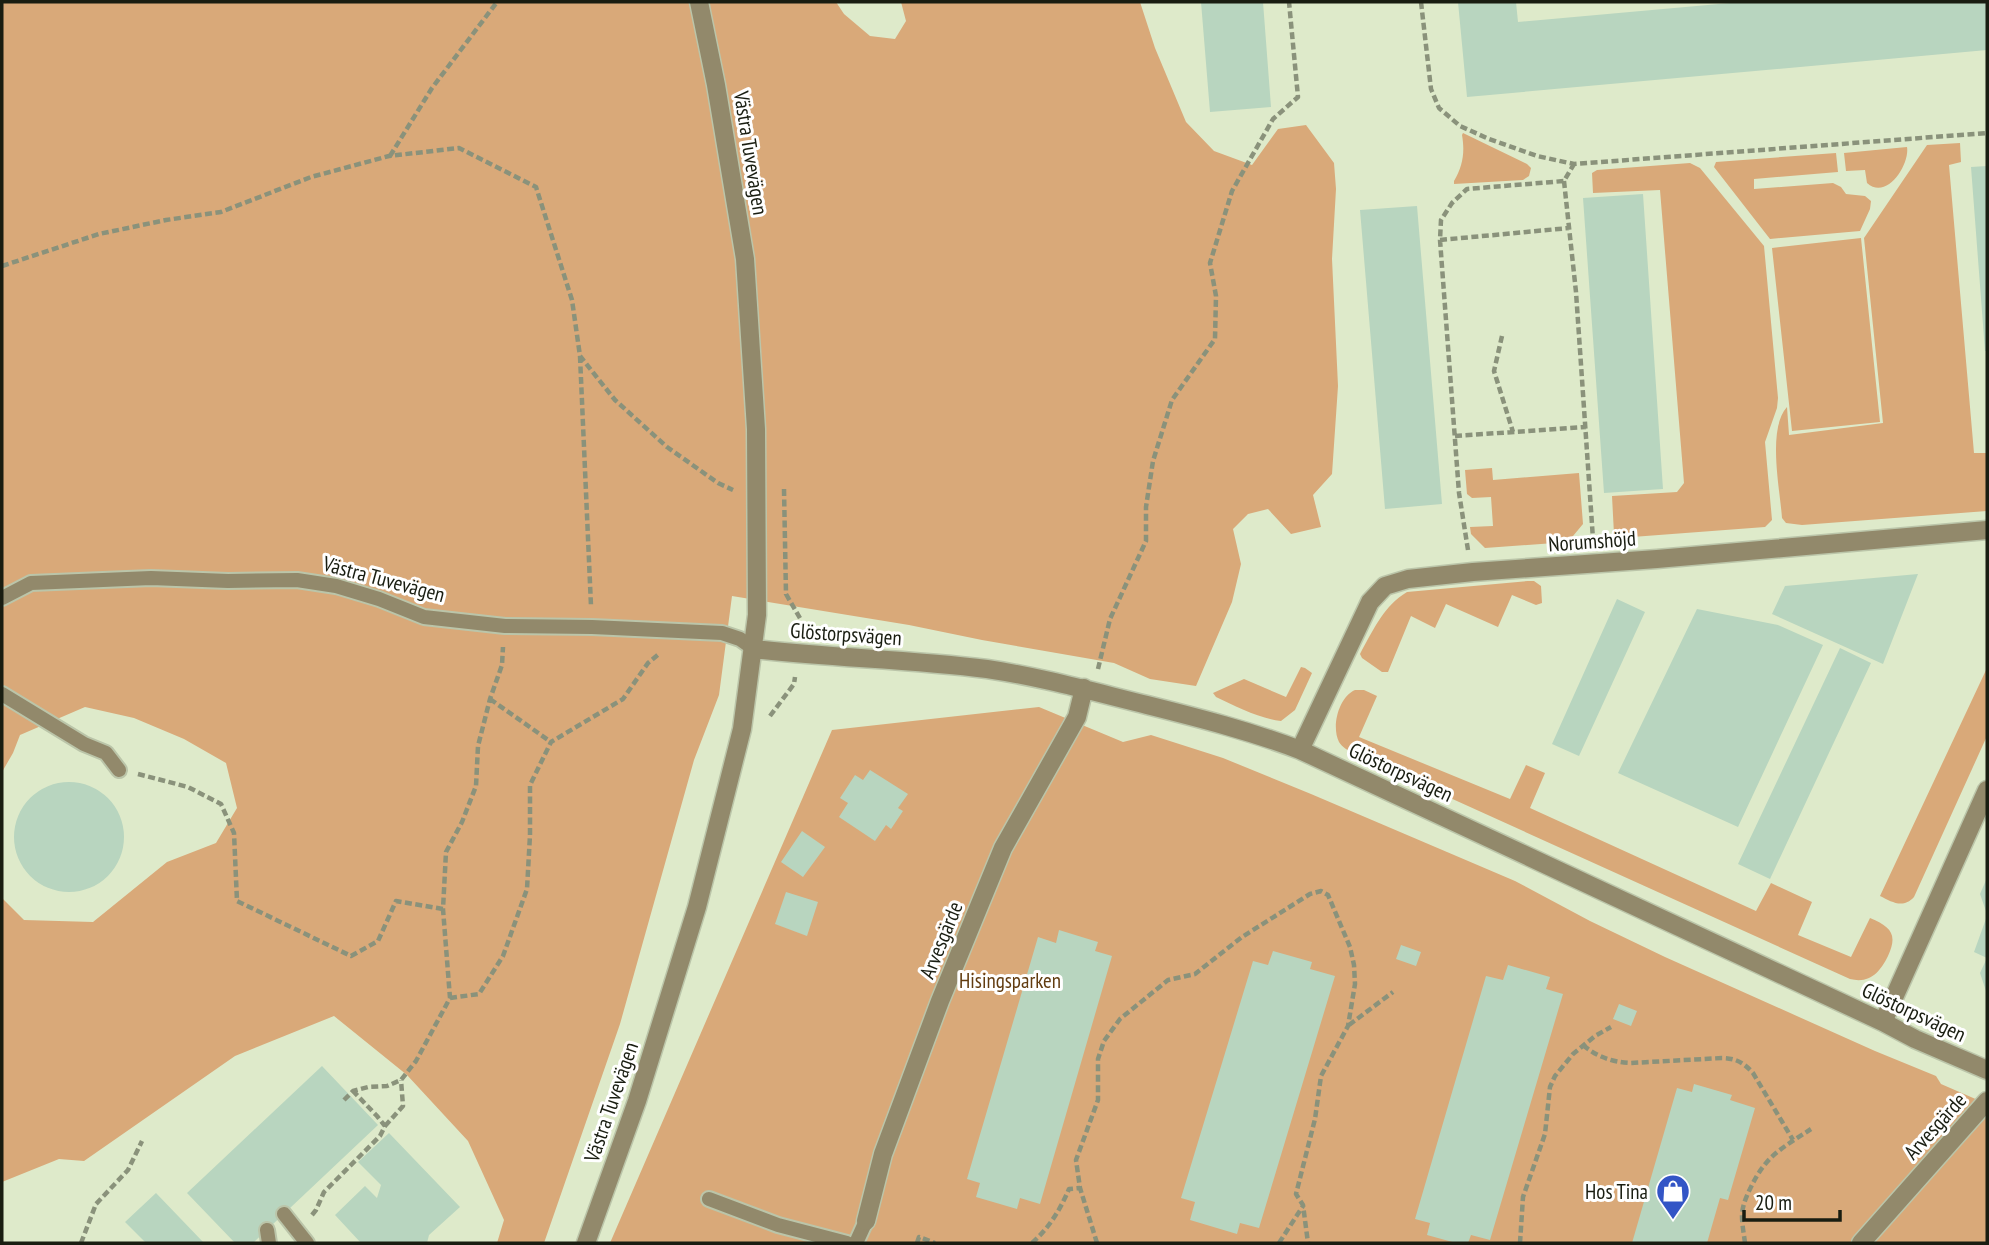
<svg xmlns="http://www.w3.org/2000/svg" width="1989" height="1245" font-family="'PT Sans Narrow',sans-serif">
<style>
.green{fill:#d9a979}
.building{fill:#b8d5bf}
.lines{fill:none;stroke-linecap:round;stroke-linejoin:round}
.lane-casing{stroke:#bbc5a9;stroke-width:18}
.street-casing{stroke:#bbc5a9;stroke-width:21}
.path{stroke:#8a927b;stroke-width:4.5;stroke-dasharray:7 3.5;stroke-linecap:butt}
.lane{stroke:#92896b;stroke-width:14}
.street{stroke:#92896b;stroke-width:18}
.labels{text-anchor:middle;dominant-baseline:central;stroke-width:6;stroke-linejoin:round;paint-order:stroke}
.street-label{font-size:21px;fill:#191d11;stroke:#fff}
.park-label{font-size:21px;fill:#623c10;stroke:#fff}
.poi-label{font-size:21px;fill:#191d11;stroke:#fff;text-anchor:end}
</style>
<rect width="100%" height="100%" fill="#deeaca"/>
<!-- green -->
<path class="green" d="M 2,2 L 836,2 L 844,14 L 870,36 L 895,39 L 906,21 L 901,2 L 1140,2 L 1155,48 L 1186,122 L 1214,151 L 1252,165 L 1278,129 L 1306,125 L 1334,163 L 1336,189 L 1332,259 L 1338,386 L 1332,474 L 1313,495 L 1321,527 L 1291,534 L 1268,509 L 1248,514 L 1233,529 L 1241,564 L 1232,602 L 1196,686 L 1150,679 L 1114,663 L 982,640 L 909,625 L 732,596 L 719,695 L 694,760 L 620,1024 L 544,1243 L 497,1243 L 504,1220 L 468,1141 L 407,1075 L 334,1016 L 235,1056 L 84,1161 L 59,1159 L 2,1182 L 2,898 L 24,920 L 93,922 L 167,862 L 216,843 L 237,808 L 226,763 L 184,739 L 134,718 L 85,707 L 20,735 L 13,753 L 2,772 Z
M 1463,133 L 1527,164 L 1531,168 L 1529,176 L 1523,180 L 1454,184 L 1454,181 C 1463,166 1465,152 1462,135 Z
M 1960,143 L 1961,162 L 1949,165 L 1974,453 L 1987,453 L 1987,511 L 1802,525 L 1786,523 L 1782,518 C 1780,489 1767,429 1787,407 L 1789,435 L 1883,423 L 1864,238 L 1927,145 Z
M 1907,147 C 1910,164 1887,201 1867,183 L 1865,170 L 1846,171 L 1844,153 Z
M 1836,153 L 1838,172 L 1754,179 L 1754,189 L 1833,183 L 1841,187 L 1846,194 L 1865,196 L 1871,201 L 1870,209 L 1860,231 L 1770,239 L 1714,167 L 1716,162 Z
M 1690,163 L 1700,168 L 1764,246 L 1778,398 L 1777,408 L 1765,442 L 1772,520 L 1765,527 L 1619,538 L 1614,534 L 1612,496 L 1677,492 L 1684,483 L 1660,190 L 1593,193 L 1592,173 L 1597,170 Z
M 1861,238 L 1880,422 L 1792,431 L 1772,248 Z
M 1492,468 L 1493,480 L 1579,473 L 1583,524 L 1568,542 L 1485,548 L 1471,534 L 1470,527 L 1493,526 L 1491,497 L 1472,498 L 1467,494 L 1465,470 Z
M 1528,581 L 1534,581 L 1541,586 L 1542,603 L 1536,605 L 1512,595 L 1498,627 L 1446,604 L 1435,628 L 1411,616 L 1388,672 L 1382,672 L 1362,658 L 1360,654 L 1362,650 C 1375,627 1384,606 1407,592 Z
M 1301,667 L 1305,668 L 1312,673 L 1295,710 L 1281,721 C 1258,718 1237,707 1216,697 L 1213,693 L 1244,679 L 1286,697 Z
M 1987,668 L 1987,736 L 1914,897 C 1903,909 1892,902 1880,896 Z
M 1355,690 L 1364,690 L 1377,696 L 1359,737 L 1510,799 L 1526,765 L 1545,773 L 1530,808 L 1756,911 L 1771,883 L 1812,902 L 1798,935 L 1851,957 L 1870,918 C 1891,927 1898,934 1888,956 C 1880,972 1870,984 1850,979 L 1353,754 C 1348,750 1342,747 1339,742 C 1331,726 1339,697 1355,690 Z
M 1039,707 L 1123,742 L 1151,735 L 1223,758 L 1311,794 L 1515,881 L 1590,921 L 1665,957 L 1875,1051 L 1936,1076 L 1941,1084 L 1987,1104 L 1987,1243 L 610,1243 L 832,730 Z"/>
<!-- building -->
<path class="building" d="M 1201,2 L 1263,2 L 1271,107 L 1210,112 Z
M 1458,2 L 1516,2 L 1518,22 L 1741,2 L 1987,2 L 1987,50 L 1467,97 Z
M 1987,166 L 1987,351 L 1985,351 L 1971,167 Z
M 1643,194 L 1663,489 L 1604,493 L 1583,198 Z
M 1417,206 L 1442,504 L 1385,509 L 1360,210 Z
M 1918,574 L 1883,664 L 1772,614 L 1785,586 Z
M 1617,599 L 1645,612 L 1579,756 L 1552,744 Z
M 1697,609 L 1778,625 L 1823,645 L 1738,827 L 1618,773 Z
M 1840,648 L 1871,663 L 1770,879 L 1738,864 Z
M 870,770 L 908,794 L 898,808 L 903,811 L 891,829 L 886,825 L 875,841 L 839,817 L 848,803 L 840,798 L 855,775 L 863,780 Z
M14 837a55 55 0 1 1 110 0a55 55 0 1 1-110 0Z
M 802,831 L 825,847 L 803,877 L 781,862 Z
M 1987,878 L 1987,914 L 1980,894 Z
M 786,892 L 818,902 L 807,936 L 775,924 Z
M 1987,916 L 1987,994 L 1980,973 L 1987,958 L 1974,952 Z
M 1059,930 L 1098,942 L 1095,951 L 1112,956 L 1040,1204 L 1020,1198 L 1017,1209 L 976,1197 L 980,1183 L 967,1179 L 1038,937 L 1056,943 Z
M 1401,945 L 1421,952 L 1416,966 L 1396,959 Z
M 1273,951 L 1312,962 L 1310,969 L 1335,976 L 1259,1228 L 1240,1223 L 1237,1234 L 1190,1220 L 1195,1202 L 1181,1198 L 1253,961 L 1268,965 Z
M 1508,965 L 1550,977 L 1546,989 L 1563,994 L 1490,1240 L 1471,1235 L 1468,1243 L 1456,1243 L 1427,1235 L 1430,1223 L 1415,1219 L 1486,976 L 1503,980 Z
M 1619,1004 L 1637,1011 L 1631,1026 L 1613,1019 Z
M 322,1066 L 378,1125 L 253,1243 L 235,1243 L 187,1193 Z
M 1694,1084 L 1732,1095 L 1730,1100 L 1755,1108 L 1728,1200 L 1720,1198 L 1707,1243 L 1632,1243 L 1677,1088 L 1692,1092 Z
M 389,1133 L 460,1207 L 429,1235 L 427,1243 L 361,1243 L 335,1215 L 365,1186 L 377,1198 L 381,1185 L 358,1162 Z
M 156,1193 L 204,1243 L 146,1243 L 125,1222 Z"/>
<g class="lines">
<!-- lane casing -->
<g class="lane-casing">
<path id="lane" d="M 2,598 L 31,583 L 151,578 L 228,581 L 297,580 L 336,586 L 379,599 L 424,617 L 505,626 L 592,627 L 722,633 L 740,639 L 754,649
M 2,694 L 84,744 L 106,753 L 119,770
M 709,1199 L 778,1225 L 847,1243
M 284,1214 L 307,1243
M 267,1230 L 269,1243
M 856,1243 L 866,1221"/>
</g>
<!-- street casing -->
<g class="street-casing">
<path id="street" d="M 754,649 C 831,658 909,659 987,669 C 1041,677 1094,692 1147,705 C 1199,718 1250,731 1300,750 L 1883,1022 L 1915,1039 L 1987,1070
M 1300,750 L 1370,602 L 1385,586 L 1408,579 L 1473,572 L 1657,559 L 1987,530
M 1883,1022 L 1987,790
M 866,1221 L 883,1154 L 940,1001 L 1003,848 L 1077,717 L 1084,688
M 586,1243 L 637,1101 L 697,907 L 742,729 L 757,615 L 756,429 L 745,259 L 716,85 L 699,2
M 1861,1243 L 1987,1101"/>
</g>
<!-- path -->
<path class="path" d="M 1421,2 L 1431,89 L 1439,108 L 1460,126 L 1489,139 L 1537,156 L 1574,164 L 1987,133
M 390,156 L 432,88 L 497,2
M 1564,181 L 1576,292 L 1593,539
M 1440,240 L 1569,228
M 2,266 L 99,234 L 166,220 L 221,212 L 311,177 L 389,156 L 459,148 L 536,187 L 572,300 L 580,356 L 615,400 L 667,447 L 718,483 L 733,490
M 1502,336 L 1494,371 L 1513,432
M 580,356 L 591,606
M 1455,436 L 1586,427
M 784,489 L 786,594 L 801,620 L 800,630
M 1468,550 L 1459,493 L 1440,240 L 1441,220 L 1452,203 L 1467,189 L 1564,181 L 1574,164
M 1098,669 L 1110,619 L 1146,541 L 1146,507 L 1153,461 L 1172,400 L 1215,339 L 1216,296 L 1210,263 L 1232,191 L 1273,119 L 1298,97 L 1289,2
M 490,699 L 551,742
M 770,716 L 794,684 L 795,677
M 138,774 L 188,787 L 221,804 L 234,833 L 237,901 L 351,956 L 378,941 L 396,901 L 443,909
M 450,998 L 479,994 L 503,956 L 527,889 L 530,835 L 530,785 L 551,742 L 623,699 L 648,663 L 659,654
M 1349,1025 L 1393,992
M 1583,1045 C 1597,1057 1612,1062 1631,1063 L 1722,1058 C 1736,1058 1744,1063 1753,1073 L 1793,1140
M 344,1100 L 353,1091 L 368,1087 L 387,1086 L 401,1080 L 416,1061 L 450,998 L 443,909 L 446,852 L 462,822 L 476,786 L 478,746 L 490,699 L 502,665 L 503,647
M 385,1126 L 403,1106 L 401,1080
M 312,1215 L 316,1210 L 324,1192 L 380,1136 L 385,1126 L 377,1116 L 353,1091
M 81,1243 L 96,1204 L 128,1170 L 142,1141
M 917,1243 L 919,1237 L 935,1243
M 1032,1243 C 1049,1228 1060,1210 1069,1189 L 1080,1188
M 1097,1243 L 1080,1188 L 1076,1160 L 1098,1100 L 1098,1059 L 1104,1041 L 1120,1019 L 1168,980 L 1195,974 L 1242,937 L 1310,894 L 1321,891 L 1328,895 L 1350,947 L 1354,965 L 1355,984 L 1348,1026 L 1321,1076 L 1315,1119 L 1296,1194 L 1303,1205 L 1308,1243
M 1279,1243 L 1303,1206
M 1520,1243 L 1523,1197 L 1545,1134 L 1550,1087 L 1555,1076 L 1573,1054 L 1595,1036 L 1611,1027
M 1745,1243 C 1744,1234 1742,1225 1742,1216 C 1742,1207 1746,1197 1750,1189 C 1766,1155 1781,1149 1811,1129"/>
<!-- lane -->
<use href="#lane" class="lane"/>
<!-- street -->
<use href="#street" class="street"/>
</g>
<!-- icons -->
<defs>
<g id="shop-pin" transform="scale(1.75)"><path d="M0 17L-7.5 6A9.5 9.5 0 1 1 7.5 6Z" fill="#3355c6" stroke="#fff"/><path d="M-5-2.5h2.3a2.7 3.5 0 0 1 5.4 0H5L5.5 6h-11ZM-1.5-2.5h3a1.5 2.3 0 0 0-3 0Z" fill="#fff"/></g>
</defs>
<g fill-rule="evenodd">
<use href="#shop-pin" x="1673" y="1191"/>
</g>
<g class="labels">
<!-- street labels -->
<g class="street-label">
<text transform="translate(751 153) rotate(81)">Västra Tuvevägen</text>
<text transform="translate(1592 541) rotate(-4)">Norumshöjd</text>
<text transform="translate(384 579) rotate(15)">Västra Tuvevägen</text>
<text transform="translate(846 634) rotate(4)">Glöstorpsvägen</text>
<text transform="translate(1401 772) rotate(25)">Glöstorpsvägen</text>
<text transform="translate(941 940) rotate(-68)">Arvesgärde</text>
<text transform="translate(1914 1012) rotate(25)">Glöstorpsvägen</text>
<text transform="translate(611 1102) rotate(-71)">Västra Tuvevägen</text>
<text transform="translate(1935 1126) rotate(-48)">Arvesgärde</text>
</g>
<!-- park labels -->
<g class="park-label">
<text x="1010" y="980">Hisingsparken</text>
</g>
<!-- poi labels -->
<g class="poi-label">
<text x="1648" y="1191">Hos Tina</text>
</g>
</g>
<!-- border -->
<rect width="1989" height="1245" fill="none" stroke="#191d11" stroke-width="7"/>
<!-- scale -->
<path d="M1744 1210v10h96v-10" fill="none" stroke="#191d11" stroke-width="3.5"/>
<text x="1755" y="1210" font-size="21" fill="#191d11" stroke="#ffffff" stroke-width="5" paint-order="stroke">20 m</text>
</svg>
